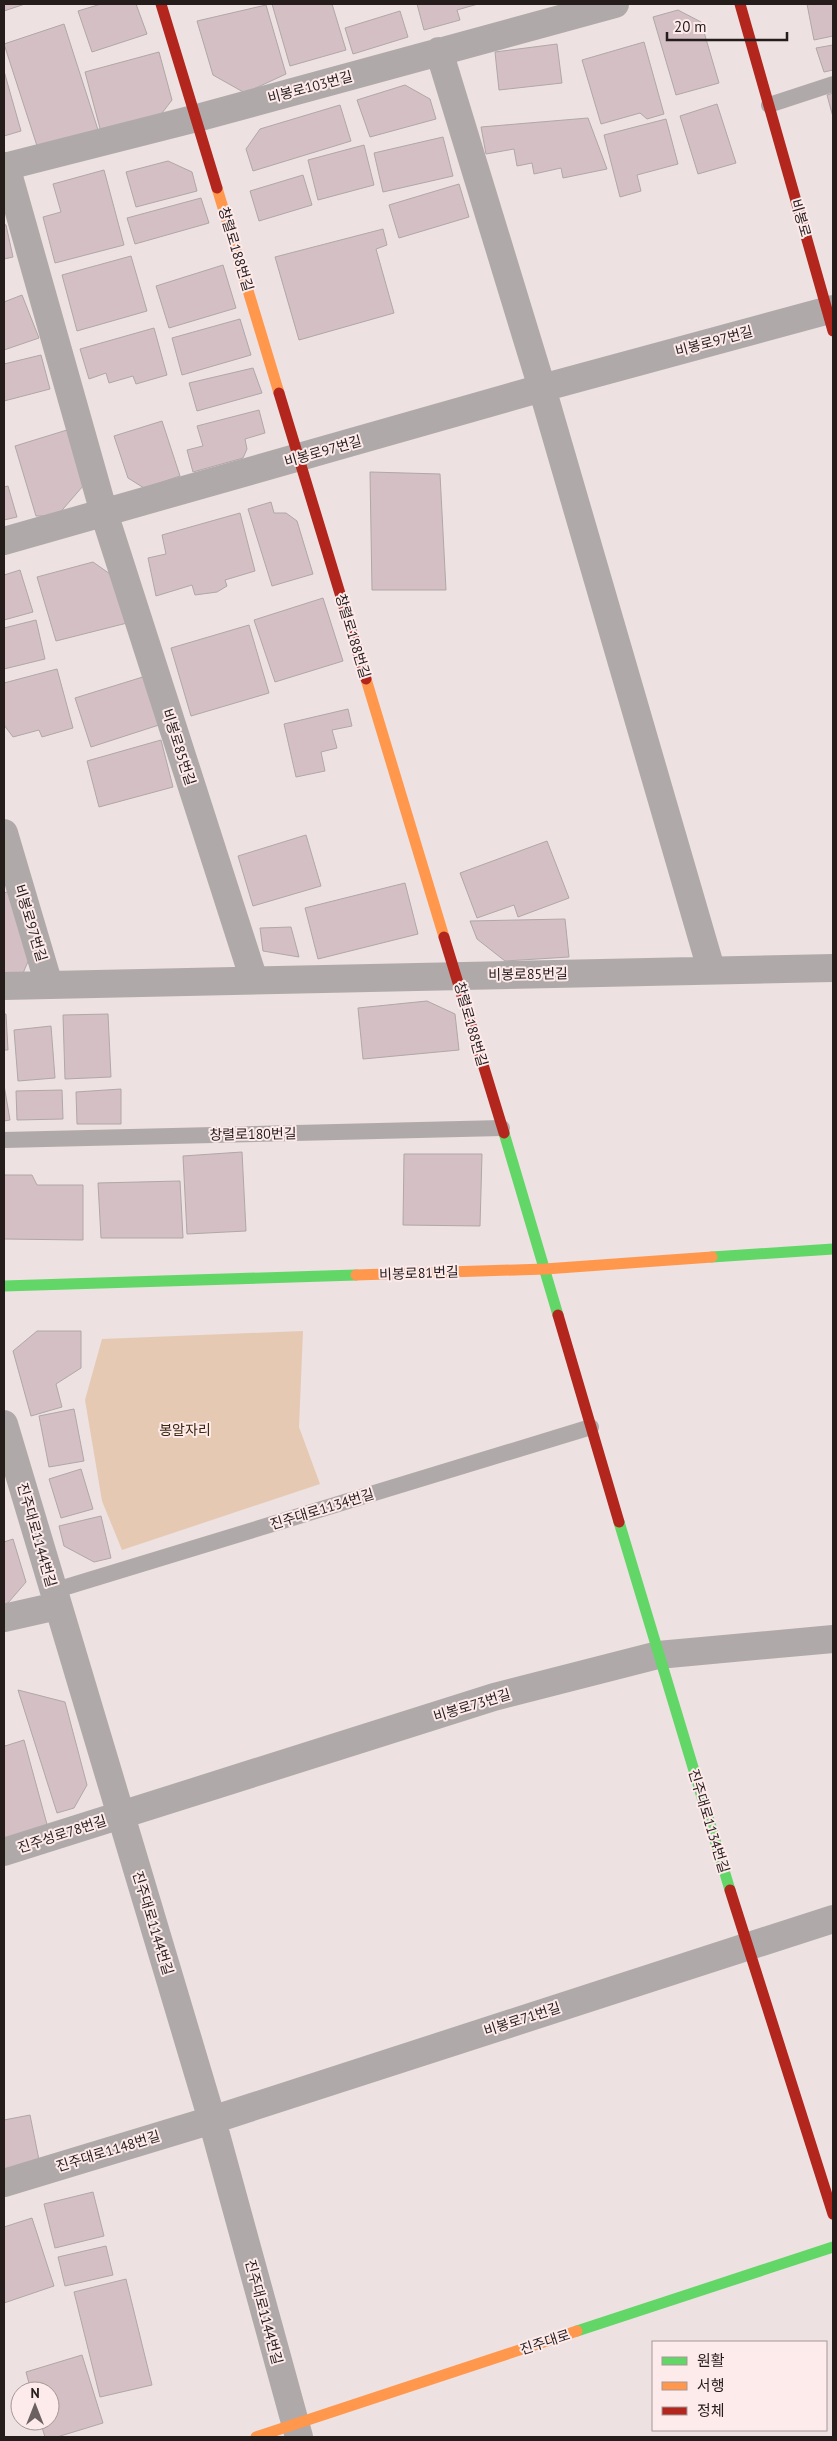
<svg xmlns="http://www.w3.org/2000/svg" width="837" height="2441" font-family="'PT Sans','Noto Sans KR',sans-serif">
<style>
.green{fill:#e5c9b3}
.building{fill:#d3bfc4;stroke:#b0a7a8}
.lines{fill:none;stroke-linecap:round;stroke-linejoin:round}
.lane{stroke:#afaaa9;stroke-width:16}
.street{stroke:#afaaa9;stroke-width:28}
.fast{stroke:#63d668;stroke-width:11}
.slow{stroke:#ff974d;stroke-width:11}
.jam{stroke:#b3261e;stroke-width:11}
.labels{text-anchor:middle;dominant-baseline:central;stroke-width:4;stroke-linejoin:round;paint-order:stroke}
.street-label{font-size:14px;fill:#251c1c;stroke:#fdeaea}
.park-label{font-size:14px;fill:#3c260e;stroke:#fdeaea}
</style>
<rect width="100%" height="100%" fill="#ede1e1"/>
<!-- green -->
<path class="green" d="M 303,1331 L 299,1427 L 320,1484 L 122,1550 L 102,1501 L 85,1400 L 102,1339 Z"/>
<!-- building -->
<path class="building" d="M 4,4 L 25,4 L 4,11 Z
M 101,4 L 136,4 L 147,34 L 92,52 L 78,11 Z
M 272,4 L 332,4 L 346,50 L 290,66 Z
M 417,4 L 478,4 L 457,10 L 460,20 L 424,30 Z
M 807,4 L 833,4 L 833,36 L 814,40 Z
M 266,5 L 286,74 L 245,93 L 213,75 L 197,21 Z
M 678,10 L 701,22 L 719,83 L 676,95 L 653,17 Z
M 400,11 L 408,37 L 353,54 L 345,28 Z
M 64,24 L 99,133 L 39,152 L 4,44 Z
M 644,42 L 664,114 L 647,119 L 640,113 L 601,124 L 582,60 Z
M 557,44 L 562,83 L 499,90 L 495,52 Z
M 833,45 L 833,70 L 824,72 L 816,48 Z
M 159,52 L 172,100 L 159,117 L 101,132 L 85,72 Z
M 4,71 L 21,131 L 4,136 Z
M 405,85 L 430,99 L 436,119 L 370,137 L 357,100 Z
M 833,93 L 833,117 L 827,95 Z
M 717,104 L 736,163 L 698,174 L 680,116 Z
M 340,105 L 351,141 L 253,171 L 246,149 L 260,129 Z
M 588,118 L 607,169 L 563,178 L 561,168 L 534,174 L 532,163 L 517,166 L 514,149 L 486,154 L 481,127 Z
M 666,119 L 678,164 L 637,175 L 641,191 L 620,197 L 604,135 Z
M 443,137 L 453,176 L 383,192 L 374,153 Z
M 364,145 L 374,185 L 318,200 L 308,160 Z
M 168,161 L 192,172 L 197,191 L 136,207 L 126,172 Z
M 104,170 L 124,245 L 55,263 L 43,217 L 61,212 L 53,184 Z
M 303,175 L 312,205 L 259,221 L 250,191 Z
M 459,184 L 469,217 L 399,238 L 389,205 Z
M 201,198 L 209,223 L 135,244 L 127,218 Z
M 4,224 L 6,225 L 13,257 L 4,259 Z
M 383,229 L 387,245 L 376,249 L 394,313 L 299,340 L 275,257 Z
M 131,256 L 147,311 L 77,331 L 62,275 Z
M 223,265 L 236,308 L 169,328 L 156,286 Z
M 22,295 L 39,338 L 4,350 L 4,302 Z
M 240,319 L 251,355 L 182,375 L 172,338 Z
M 154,328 L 167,375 L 136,384 L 133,376 L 109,383 L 106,373 L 89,379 L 80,349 Z
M 41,355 L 50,389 L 4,401 L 4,364 Z
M 253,368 L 262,393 L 197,411 L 189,383 Z
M 259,410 L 265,433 L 245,439 L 247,449 L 243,458 L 193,472 L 187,450 L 203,446 L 197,426 Z
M 162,421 L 180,476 L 144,488 L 128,478 L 114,436 Z
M 67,430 L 83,486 L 57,516 L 36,516 L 15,446 Z
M 370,472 L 440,474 L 446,590 L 372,590 Z
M 8,486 L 17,517 L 4,520 L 4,487 Z
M 271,502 L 274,513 L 286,513 L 297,521 L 313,574 L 272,586 L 248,509 Z
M 240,513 L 255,571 L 225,580 L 227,586 L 217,592 L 195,595 L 192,585 L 156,596 L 148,558 L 166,554 L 162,535 Z
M 93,562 L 120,581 L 131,622 L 56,641 L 37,577 Z
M 20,570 L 33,612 L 4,620 L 4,575 Z
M 323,598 L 343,661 L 275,682 L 254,620 Z
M 36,620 L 45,659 L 4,669 L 4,628 Z
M 249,625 L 269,693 L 191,716 L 171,648 Z
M 57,669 L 73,728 L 42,737 L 39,730 L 13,737 L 4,725 L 4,683 Z
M 146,676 L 162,724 L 91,747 L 75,698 Z
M 348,709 L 352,726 L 332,730 L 337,748 L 321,752 L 325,771 L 296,777 L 284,724 Z
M 161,740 L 173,787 L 99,807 L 87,761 Z
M 306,835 L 321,886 L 253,906 L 238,856 Z
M 547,841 L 569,898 L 518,917 L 514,905 L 477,918 L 460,873 Z
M 405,883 L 418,934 L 318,959 L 305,908 Z
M 13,890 L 30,957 L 20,980 L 4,977 L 4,893 Z
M 565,919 L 569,957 L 505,961 L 477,939 L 470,921 Z
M 291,927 L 299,957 L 263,951 L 260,928 Z
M 427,1001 L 455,1014 L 459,1050 L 363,1059 L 358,1008 Z
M 4,1014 L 6,1014 L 8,1050 L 4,1050 Z
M 108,1014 L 111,1077 L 65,1079 L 63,1015 Z
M 51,1026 L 55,1078 L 18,1081 L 14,1030 Z
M 4,1085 L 10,1120 L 4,1121 Z
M 121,1089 L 121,1124 L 77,1124 L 76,1092 Z
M 62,1090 L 63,1119 L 17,1120 L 16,1091 Z
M 242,1152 L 246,1231 L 187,1234 L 183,1156 Z
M 404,1154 L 482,1154 L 480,1226 L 403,1225 Z
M 4,1175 L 32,1175 L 37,1185 L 83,1185 L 83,1240 L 4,1239 Z
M 180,1181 L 183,1238 L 101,1238 L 98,1183 Z
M 37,1331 L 81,1331 L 81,1368 L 56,1384 L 62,1407 L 31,1416 L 13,1351 Z
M 74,1409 L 84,1461 L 49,1467 L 39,1416 Z
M 81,1469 L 93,1509 L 61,1518 L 49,1479 Z
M 101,1516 L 111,1558 L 94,1562 L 64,1546 L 59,1526 Z
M 13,1539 L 26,1582 L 8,1603 L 4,1604 L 4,1542 Z
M 18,1690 L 65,1702 L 87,1785 L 74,1808 L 57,1813 Z
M 24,1740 L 48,1828 L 4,1839 L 4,1743 L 5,1746 Z
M 30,2115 L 40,2165 L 4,2172 L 4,2120 Z
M 93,2192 L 104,2236 L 55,2248 L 44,2204 Z
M 32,2218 L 54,2286 L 4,2303 L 4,2227 Z
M 106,2246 L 113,2275 L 65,2286 L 58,2257 Z
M 126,2279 L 152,2385 L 100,2397 L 74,2292 Z
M 82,2355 L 103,2423 L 57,2437 L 45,2437 L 40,2421 L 50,2421 L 50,2391 L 31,2391 L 26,2372 Z"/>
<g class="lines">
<!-- lane -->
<path class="lane" d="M 769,105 L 833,84
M 4,1140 L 502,1128
M 53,1591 L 591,1427"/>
<!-- street -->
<path class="street" d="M 439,51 L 542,388 L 711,969
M 6,166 L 104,513 L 254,980
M 4,167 L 197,118 L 615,4
M 4,541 L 542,388 L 833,309
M 4,833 L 49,985
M 4,986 L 833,968
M 4,1424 L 212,2120 L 299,2437
M 4,1618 L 57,1606
M 4,1852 L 494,1697 L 658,1655 L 833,1639
M 4,2183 L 212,2120 L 833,1919"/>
<!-- fast -->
<path class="fast" d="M 504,1133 L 558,1315
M 712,1257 L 833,1249
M 4,1286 L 356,1275
M 619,1522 L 730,1890
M 577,2331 L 833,2247"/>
<!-- slow -->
<path class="slow" d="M 217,188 L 279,393
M 366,679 L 444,937
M 356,1275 L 545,1269 L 712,1257
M 256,2437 L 577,2331"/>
<!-- jam -->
<path class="jam" d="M 161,4 L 217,188
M 740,4 L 833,331
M 279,393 L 366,679
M 444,937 L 504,1133
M 558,1315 L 619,1522
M 730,1890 L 833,2214"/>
</g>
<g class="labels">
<!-- street labels -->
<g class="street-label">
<text transform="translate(310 87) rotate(-15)">비봉로103번길</text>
<text transform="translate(801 218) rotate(74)">비봉로</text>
<text transform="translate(236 249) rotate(73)">창렬로188번길</text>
<text transform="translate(714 341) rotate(-15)">비봉로97번길</text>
<text transform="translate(323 451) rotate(-16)">비봉로97번길</text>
<text transform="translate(353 636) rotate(73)">창렬로188번길</text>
<text transform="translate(179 747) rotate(72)">비봉로85번길</text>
<text transform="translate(31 923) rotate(73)">비봉로97번길</text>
<text transform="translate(528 974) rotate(-1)">비봉로85번길</text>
<text transform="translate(471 1024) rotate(74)">창렬로188번길</text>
<text transform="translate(253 1134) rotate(-1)">창렬로180번길</text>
<text transform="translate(419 1273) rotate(-2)">비봉로81번길</text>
<text transform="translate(322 1509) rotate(-17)">진주대로1134번길</text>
<text transform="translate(37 1535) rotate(74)">진주대로1144번길</text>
<text transform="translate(472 1705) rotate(-17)">비봉로73번길</text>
<text transform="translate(709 1821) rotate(73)">진주대로1134번길</text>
<text transform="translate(62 1834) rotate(-18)">진주성로78번길</text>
<text transform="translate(153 1923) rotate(73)">진주대로1144번길</text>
<text transform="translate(522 2019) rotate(-18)">비봉로71번길</text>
<text transform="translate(108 2151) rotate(-17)">진주대로1148번길</text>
<text transform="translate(264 2312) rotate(75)">진주대로1144번길</text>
<text transform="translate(545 2342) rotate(-18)">진주대로</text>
</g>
<!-- park labels -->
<g class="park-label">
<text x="185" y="1430">봉알자리</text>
</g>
</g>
<!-- border -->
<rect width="837" height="2441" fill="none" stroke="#251c1c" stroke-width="10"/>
<!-- legend -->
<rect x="652" y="2341" width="175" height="90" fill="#fdeaea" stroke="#a79898"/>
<rect x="662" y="2357" width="25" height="8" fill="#63d668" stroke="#a79898"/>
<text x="697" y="2366" font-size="15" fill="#251c1c">원활</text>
<rect x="662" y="2382" width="25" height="8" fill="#ff974d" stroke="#a79898"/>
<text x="697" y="2391" font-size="15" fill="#251c1c">서행</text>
<rect x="662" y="2407" width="25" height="8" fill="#b3261e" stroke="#a79898"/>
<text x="697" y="2416" font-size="15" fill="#251c1c">정체</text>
<!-- north arrow -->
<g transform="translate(35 2406)"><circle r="24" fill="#fdeaea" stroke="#a79898"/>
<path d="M0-4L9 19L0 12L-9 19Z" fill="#6b6161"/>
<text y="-8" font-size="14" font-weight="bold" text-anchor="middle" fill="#251c1c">N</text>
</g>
<!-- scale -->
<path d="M667 32v8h120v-8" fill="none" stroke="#251c1c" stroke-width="2.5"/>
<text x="674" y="32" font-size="15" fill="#251c1c" stroke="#fdeaea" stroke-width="4" paint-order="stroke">20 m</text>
</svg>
